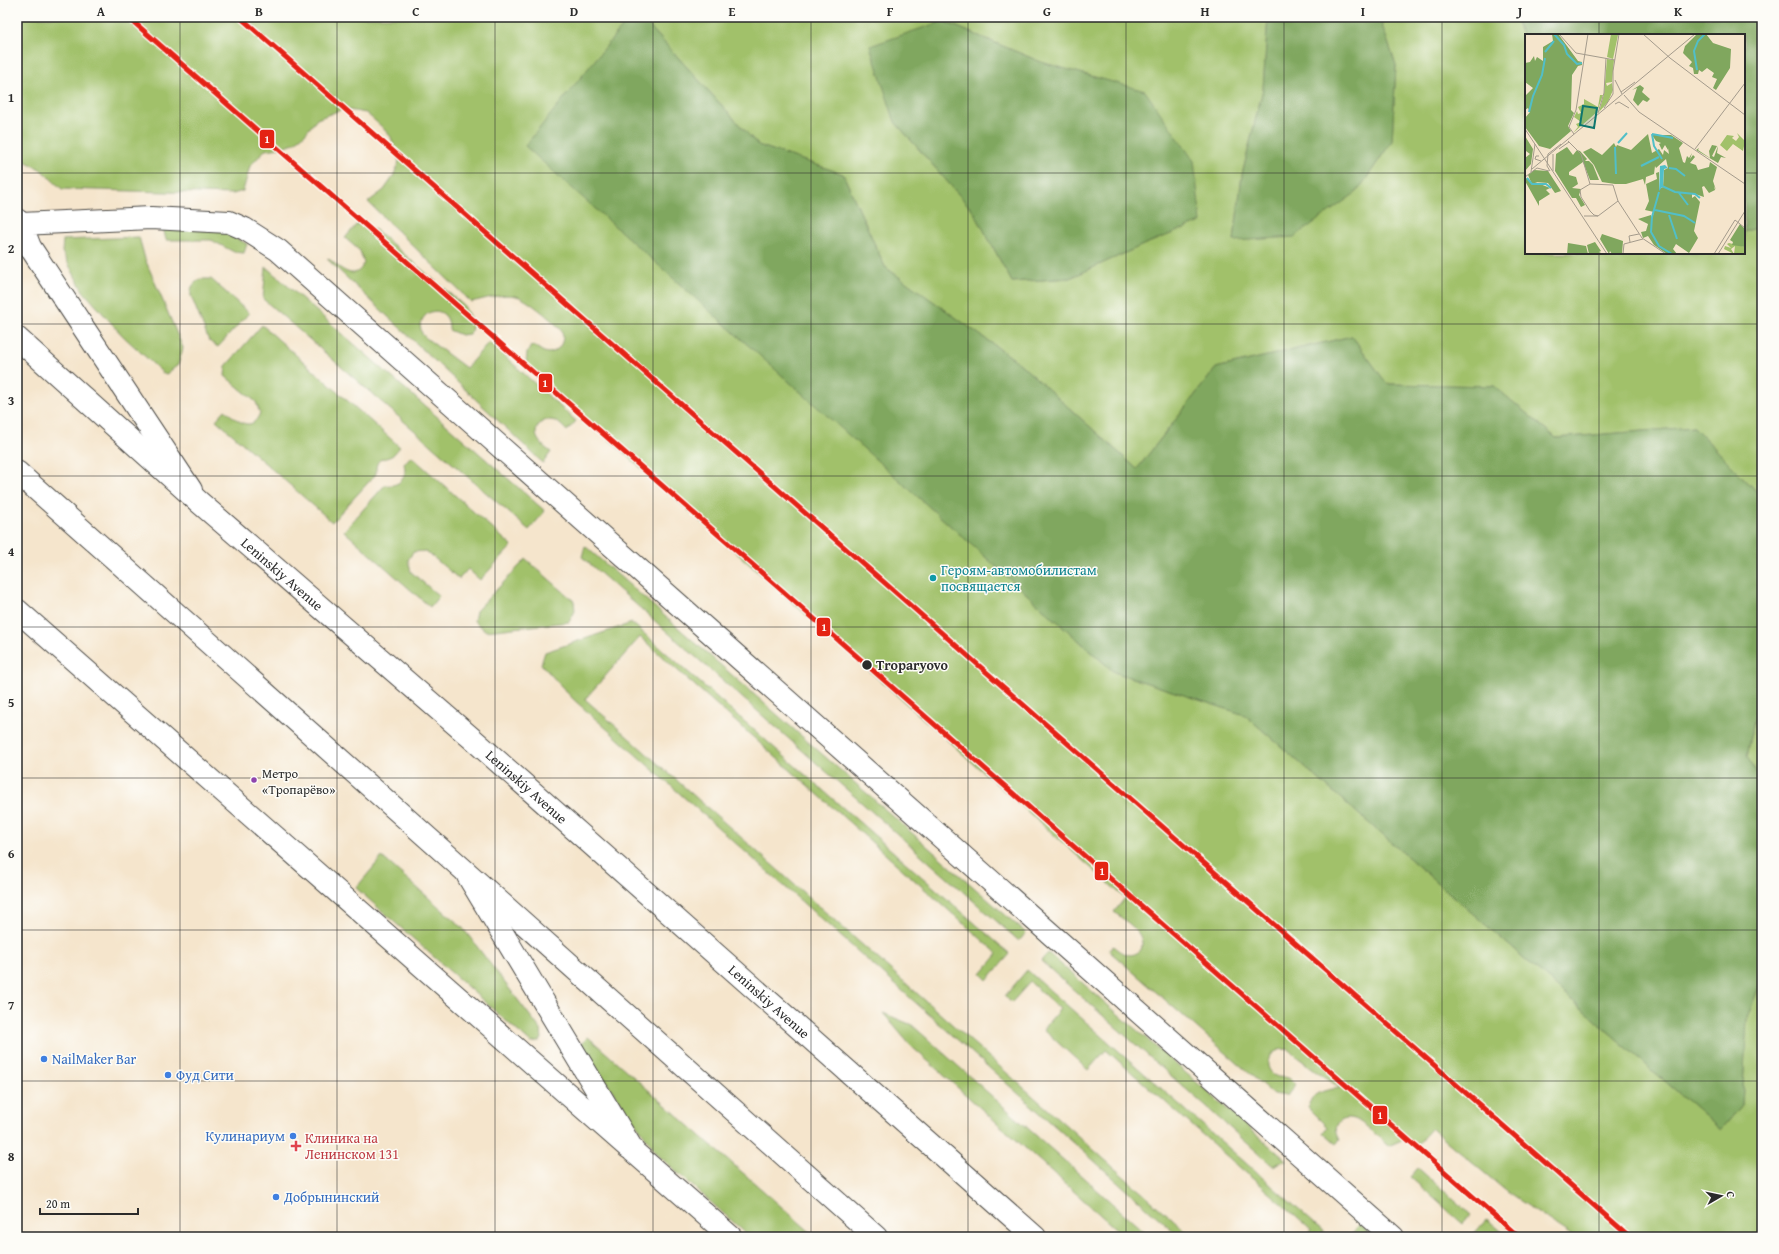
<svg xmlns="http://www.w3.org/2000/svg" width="1779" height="1254" font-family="'Gentium Book Plus',serif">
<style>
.green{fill:#a1c16a;stroke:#66764a;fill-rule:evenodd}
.forest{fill:#80a75e;stroke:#566944}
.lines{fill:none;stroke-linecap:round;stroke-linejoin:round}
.minor-casing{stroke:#494743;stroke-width:24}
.secondary-casing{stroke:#494743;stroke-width:24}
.primary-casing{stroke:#494743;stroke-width:24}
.minor{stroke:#fff;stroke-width:22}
.secondary{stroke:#fff;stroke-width:22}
.primary{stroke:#fff;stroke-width:22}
.metro-1-casing{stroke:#fdfcf7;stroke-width:8}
.metro-1{stroke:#e42313;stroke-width:5}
.grid{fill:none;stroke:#2b2b2b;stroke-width:1;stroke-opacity:0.55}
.culture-dot{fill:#0f9aa8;stroke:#fdfcf7;stroke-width:1.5}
.stop-dot{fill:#2b2b2b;stroke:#fdfcf7;stroke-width:1.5}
.bus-dot{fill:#8e44ad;stroke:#fdfcf7;stroke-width:1.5}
.shop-dot{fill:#3f7fe0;stroke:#fdfcf7;stroke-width:1.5}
.health-dot{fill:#e0444e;stroke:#fdfcf7;stroke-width:1.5}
.labels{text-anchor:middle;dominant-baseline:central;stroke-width:3;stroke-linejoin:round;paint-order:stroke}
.bus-label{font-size:13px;fill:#2b2b2b;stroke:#fdfcf7;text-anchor:start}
.culture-label{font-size:14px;fill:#0d838f;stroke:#fdfcf7;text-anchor:start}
.street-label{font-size:14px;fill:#2b2b2b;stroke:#fdfcf7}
.stop-label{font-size:14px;font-weight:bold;fill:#2b2b2b;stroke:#fdfcf7;text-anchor:start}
.shop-label{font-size:14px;fill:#366cbe;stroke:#fdfcf7;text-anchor:start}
.health-label{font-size:14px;fill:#be3a42;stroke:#fdfcf7;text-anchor:start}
.inset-river{fill:none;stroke:#51bfc8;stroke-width:2}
.inset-road{fill:none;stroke:#a49b8c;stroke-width:1}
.view{fill:#0f766e;fill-opacity:0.15;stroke:#0f766e;stroke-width:2}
.inset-edge{fill:none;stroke:#2b2b2b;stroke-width:2}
.line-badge{stroke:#fdfcf7;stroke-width:1.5}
.badge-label{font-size:11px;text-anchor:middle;font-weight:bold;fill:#fff}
.neatline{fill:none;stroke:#2b2b2b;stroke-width:1.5}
.grid-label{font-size:13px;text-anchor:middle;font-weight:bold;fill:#2b2b2b}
</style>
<rect width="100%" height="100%" fill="#fdfcf7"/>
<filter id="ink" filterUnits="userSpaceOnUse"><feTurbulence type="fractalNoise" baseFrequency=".025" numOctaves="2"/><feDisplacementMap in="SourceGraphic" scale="8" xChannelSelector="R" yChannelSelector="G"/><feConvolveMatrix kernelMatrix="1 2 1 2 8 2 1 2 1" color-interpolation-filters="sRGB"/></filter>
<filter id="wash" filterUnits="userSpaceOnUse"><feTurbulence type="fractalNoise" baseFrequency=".012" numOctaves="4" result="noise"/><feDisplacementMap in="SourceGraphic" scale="16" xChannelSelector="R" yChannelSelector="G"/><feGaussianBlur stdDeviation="0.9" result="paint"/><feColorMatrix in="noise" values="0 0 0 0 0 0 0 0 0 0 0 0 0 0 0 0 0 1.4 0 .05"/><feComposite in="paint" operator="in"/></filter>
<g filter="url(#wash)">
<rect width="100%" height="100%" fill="#f5e5cc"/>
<!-- green -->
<path class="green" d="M 17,17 L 630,17 L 526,146 L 1114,672 L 1245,715 L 1721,1130 L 1742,1105 L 1747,1018 L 1762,979 L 1762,1237 L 1574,1237 L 1512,1196 L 1432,1129 L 1416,1146 L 1402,1140 L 1388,1146 C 1379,1138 1352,1107 1339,1122 C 1334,1128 1337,1134 1340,1140 L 1336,1144 L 1323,1133 L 1327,1127 L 1307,1107 C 1315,1091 1325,1090 1340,1088 L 1297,1057 L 1290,1050 C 1274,1045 1259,1063 1274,1075 C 1279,1079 1283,1076 1288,1078 C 1291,1079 1294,1082 1296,1083 L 1287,1096 L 1273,1094 L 1109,951 L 1113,946 C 1122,954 1131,959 1141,950 C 1147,933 1126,922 1114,912 L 1125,898 L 543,381 L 526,364 L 527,353 L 531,346 C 539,346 543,356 553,352 C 560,349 565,340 562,332 C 558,324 525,297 516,296 C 502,293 485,299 471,302 L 368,202 L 384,190 L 393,177 L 399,162 L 391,137 L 381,126 L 366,113 L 343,109 L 317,119 L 304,135 L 294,143 L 280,148 L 265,150 L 250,166 L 243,191 L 233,194 L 62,189 L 40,169 L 17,157 Z
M 641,17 L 1268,17 L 1263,89 L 1242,175 L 1234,241 L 1357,192 L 1392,141 L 1396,65 L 1379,17 L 1515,17 L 1526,46 L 1526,253 L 1744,253 L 1744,232 L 1757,228 L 1762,219 L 1762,319 L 1757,327 L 1762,340 L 1762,497 L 1694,427 L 1556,438 L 1494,386 L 1387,384 L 1352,336 L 1216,368 L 1137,469 L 1018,362 L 885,267 L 843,174 L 758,145 ZM 943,21 L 1041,62 L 1201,222 L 1143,245 L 1070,278 L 1012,282 L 974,212 L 895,122 Z
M 357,224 L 376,230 L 464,306 L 473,324 L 470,334 L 461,335 L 449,330 C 451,308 426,304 420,325 L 422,334 L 426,338 L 466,368 L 489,342 L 576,421 L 567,431 C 564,428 560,423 555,421 C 541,416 531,430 539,441 C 542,446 547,449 551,452 L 543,463 L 327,259 L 328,258 C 339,267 355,284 364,263 L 360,251 L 345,238 Z
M 163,227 L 217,228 L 247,244 L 244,253 L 234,252 L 211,240 L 166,240 Z
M 139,237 L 145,259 L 183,348 L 178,365 L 165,375 L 122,335 L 83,291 L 62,252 L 63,240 Z
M 266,267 L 545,511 L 529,530 L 263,299 Z
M 200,279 L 211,279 L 249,313 L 218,347 L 209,341 L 191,296 C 190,287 193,284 200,279 Z
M 262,325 L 400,447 C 398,449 395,453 393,455 C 384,461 375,455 376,474 L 332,522 L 216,420 L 225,410 C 236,419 251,435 260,413 L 256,402 L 225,376 L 226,366 Z
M 411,456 L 512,546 L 480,580 L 468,569 L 459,579 L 426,551 L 413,552 L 408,560 L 411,572 L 439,596 L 430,607 L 344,531 L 385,485 C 399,487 408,478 404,464 Z
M 585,546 L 1026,933 L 1019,941 L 582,557 Z
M 526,559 L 574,601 L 575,611 L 569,622 L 486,631 L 474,621 L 476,611 Z
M 632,623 L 1010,954 L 987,980 L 981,974 L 998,954 L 640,637 L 585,699 L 1192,1237 L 1180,1237 L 573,699 L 541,664 L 545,652 Z
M 1762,679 L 1762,781 L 1747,758 Z
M 382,857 L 462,927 L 541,1030 L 542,1039 L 538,1042 L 531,1043 L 356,888 Z
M 1048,953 L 1286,1160 L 1273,1166 L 1041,961 Z
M 1027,970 L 1324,1232 L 1319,1237 L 1305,1237 L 1311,1230 L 1106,1050 L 1088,1070 L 1043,1029 L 1060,1009 L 1030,982 L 1012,1002 L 1005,996 Z
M 883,1013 L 912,1025 L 1150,1237 L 1125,1237 L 911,1046 Z
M 588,1037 L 816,1237 L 750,1237 L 659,1156 L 580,1045 Z
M 1418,1168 L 1471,1215 L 1463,1224 L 1410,1177 Z
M 1487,1219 L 1508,1237 L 1471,1237 Z
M 1360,1225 L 1374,1237 L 1354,1237 L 1351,1234 Z"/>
<!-- forest -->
<path class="forest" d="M 630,17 L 641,17 L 758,145 L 843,174 L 885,267 L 1018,362 L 1137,469 L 1216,368 L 1352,336 L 1387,384 L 1494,386 L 1556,438 L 1694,427 L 1762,497 L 1762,679 L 1747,757 L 1762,781 L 1762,979 L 1747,1018 L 1742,1105 L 1721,1130 L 1245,715 L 1114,672 L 525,146 Z
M 1268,17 L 1379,17 L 1396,65 L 1392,141 L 1357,192 L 1294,237 L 1234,241 L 1242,175 L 1263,89 Z
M 1515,17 L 1762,17 L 1762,219 L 1757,228 L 1744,232 L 1744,35 L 1526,35 L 1526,46 Z
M 943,21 L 1041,62 L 1145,91 L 1194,161 L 1201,222 L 1143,245 L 1070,278 L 1012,282 L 974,212 L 895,122 L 870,46 Z"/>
</g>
<g filter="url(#ink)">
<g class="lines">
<!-- minor casing -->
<g class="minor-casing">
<path id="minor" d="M 17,220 L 21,224 L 30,247 L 191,490
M 21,224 L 151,218 L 229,222 L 245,229 L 278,250 L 1393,1237
M 17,610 L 629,1148"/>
</g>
<!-- secondary casing -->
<g class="secondary-casing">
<path id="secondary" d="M 468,876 L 634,1152 L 731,1237"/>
</g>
<!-- primary casing -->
<g class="primary-casing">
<g id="primary">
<path id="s1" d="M 17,338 L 199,502 L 476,742 L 1035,1237"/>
<path d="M 17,472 L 876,1237"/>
</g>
</g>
<!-- minor -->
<use href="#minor" class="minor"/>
<!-- secondary -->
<use href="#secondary" class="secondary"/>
<!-- primary -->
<use href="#primary" class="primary"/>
<!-- metro-1 casing -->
<g class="metro-1-casing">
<path id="metro-1" d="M 128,17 L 1519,1237
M 240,17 L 1630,1237"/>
</g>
<!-- metro-1 -->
<use href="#metro-1" class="metro-1"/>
</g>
</g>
<!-- grid -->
<path class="grid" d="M 180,17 L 180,1237M 337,17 L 337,1237M 495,17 L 495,1237M 653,17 L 653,1237M 811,17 L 811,1237M 968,17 L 968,1237M 1126,17 L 1126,1237M 1284,17 L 1284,1237M 1442,17 L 1442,1237M 1599,17 L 1599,35M 17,173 L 1526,173M 1744,173 L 1762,173M 1599,253 L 1599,1237M 17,324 L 1762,324M 17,476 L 1762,476M 17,627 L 1762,627M 17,778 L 1762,778M 17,930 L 1762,930M 17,1081 L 1762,1081"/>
<!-- markers -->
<circle class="culture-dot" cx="933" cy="578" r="4"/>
<circle class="stop-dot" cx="867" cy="665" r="5.5"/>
<circle class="bus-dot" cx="254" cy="780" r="3.5"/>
<g class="shop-dot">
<circle cx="44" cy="1059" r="4"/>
<circle cx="168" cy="1075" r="4"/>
<circle cx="293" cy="1136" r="4"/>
<circle cx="276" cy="1197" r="4"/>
</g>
<path class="health-dot" d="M294 1140h4v4h4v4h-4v4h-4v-4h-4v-4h4z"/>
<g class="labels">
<!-- bus labels -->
<g class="bus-label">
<text x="262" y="773">Метро<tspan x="262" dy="16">«Тропарёво»</tspan></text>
</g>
<!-- culture labels -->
<g class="culture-label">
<text x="941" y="570">Героям-автомобилистам<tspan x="941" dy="16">посвящается</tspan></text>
</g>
<!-- street labels -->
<g class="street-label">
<text stroke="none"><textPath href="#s1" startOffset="355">Leninskiy Avenue</textPath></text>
<text stroke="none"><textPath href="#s1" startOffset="679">Leninskiy Avenue</textPath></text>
<text stroke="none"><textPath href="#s1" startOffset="1003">Leninskiy Avenue</textPath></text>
</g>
<!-- stop labels -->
<g class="stop-label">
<text x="876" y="665">Troparyovo</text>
</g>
<!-- shop labels -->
<g class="shop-label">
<text x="52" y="1059">NailMaker Bar</text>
<text x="176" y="1075">Фуд Сити</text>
<text x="285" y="1136" text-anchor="end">Кулинариум</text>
<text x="284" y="1197">Добрынинский</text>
</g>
<!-- health labels -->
<g class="health-label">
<text x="305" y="1138">Клиника на<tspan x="305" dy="16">Ленинском 131</tspan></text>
</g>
</g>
<!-- overview -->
<g transform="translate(1525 34)">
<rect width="220" height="220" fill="#f5e5cc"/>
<path d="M 86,0 L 93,1 L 88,25 L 82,23 ZM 82,25 L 89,26 L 87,48 L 81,49 L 82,52 L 87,49 L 88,56 L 83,68 L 74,78 L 79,60 ZM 75,61 L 78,61 L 72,78 L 48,99 L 53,93 L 51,90 L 56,88 L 49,83 L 52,77 L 53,80 L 56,79 L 53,73 L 59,70 L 59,65 L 73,73 ZM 212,99 L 220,107 L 218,117 L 208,110 L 202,117 L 195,111 L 202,101 L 209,102 L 207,104 L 211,107 L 214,103 ZM 204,209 L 220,213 L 220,220 L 209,220 L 210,212 L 206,215 L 209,220 L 199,215 L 200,212 L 206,214 L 202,210 Z" fill="#a1c16a"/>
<path d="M 27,0 L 34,1 L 53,27 L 57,28 L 57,31 L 53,32 L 47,41 L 46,76 L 49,79 L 43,92 L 46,97 L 25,115 L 14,112 L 0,93 L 0,84 L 5,78 L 3,74 L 0,76 L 1,61 L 8,54 L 0,48 L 0,29 L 5,28 L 9,22 L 10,27 L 12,23 L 18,27 L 18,13 L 28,7 ZM 172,0 L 179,0 L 177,3 L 181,0 L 188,9 L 206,15 L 205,34 L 191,56 L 188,54 L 192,45 L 187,43 L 189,39 L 182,34 L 177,38 L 174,36 L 173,40 L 169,40 L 168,34 L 164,32 L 167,28 L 158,19 L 160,12 ZM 115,51 L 119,54 L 117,58 L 125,65 L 122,68 L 118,66 L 113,72 L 108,66 L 112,54 L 107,56 ZM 123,100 L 127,119 L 134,115 L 138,121 L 139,116 L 144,120 L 143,114 L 143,116 L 140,111 L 137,116 L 134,110 L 136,109 L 131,107 L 127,101 L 146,101 L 158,109 L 154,114 L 158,128 L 160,129 L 162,122 L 164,124 L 167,119 L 165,125 L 168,121 L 170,123 L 165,129 L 171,131 L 173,136 L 184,133 L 185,128 L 192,133 L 188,147 L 191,156 L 189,152 L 190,156 L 184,159 L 179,152 L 177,153 L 179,163 L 167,159 L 167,164 L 170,162 L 175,168 L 169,197 L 173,204 L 164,219 L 151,210 L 148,215 L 152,220 L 142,220 L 129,211 L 123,202 L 118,204 L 116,198 L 121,197 L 123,190 L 113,185 L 126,181 L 126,187 L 129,178 L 120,176 L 124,167 L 121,150 L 132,145 L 131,139 L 134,138 L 134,155 L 138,153 L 139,136 L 143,134 L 141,125 L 131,134 L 130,132 L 129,140 L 121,143 L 120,151 L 118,145 L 101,150 L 90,150 L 77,148 L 69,131 L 58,118 L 66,114 L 77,121 L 89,109 L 91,113 L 92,111 L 106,116 ZM 0,102 L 8,115 L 6,130 L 0,137 L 0,124 L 5,120 L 1,117 ZM 187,111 L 192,112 L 187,122 L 189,123 L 193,112 L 192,119 L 201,124 L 196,123 L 193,129 L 171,116 L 174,114 L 173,116 L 185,124 L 184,117 ZM 42,113 L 48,121 L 52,116 L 55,117 L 62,125 L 60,127 L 64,127 L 68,131 L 74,146 L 65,146 L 58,128 L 44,138 L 44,141 L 51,143 L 53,150 L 47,154 L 56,155 L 54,161 L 60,171 L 56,173 L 51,164 L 47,164 L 30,137 L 31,120 ZM 9,136 L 23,137 L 36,157 L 30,159 L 23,149 L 10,148 L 25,154 L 21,156 L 25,160 L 14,167 L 14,172 L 0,147 L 1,144 L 6,148 L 3,141 ZM 215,190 L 220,195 L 220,213 L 207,211 L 208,208 L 205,206 ZM 77,200 L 98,207 L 97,220 L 87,220 L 85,217 L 84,220 L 75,205 ZM 70,208 L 76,217 L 74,218 L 78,220 L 64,220 L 62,211 ZM 43,209 L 61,212 L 63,220 L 42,220 Z" fill="#80a75e"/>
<path d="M 140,131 L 143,134 L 139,135 L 138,152 L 134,157 L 135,132 Z" fill="#51bfc8"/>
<path class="inset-river" d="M 29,0 L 39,11 L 42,20 L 52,30 L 57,29M 20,18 L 29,7M 172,36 L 169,17 L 173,7 L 180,0M 4,78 L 8,62 L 17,41 L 20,24M 127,100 L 129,112 L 137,125M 127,100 L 148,104M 93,109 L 102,99M 90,113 L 91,140M 116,132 L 134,123M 144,134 L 151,135 L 160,142M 2,144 L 7,150 L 21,150 L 26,154M 137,152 L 150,158 L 170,160 L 175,164M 134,158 L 127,183 L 126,198 L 134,212 L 147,220M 154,159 L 163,171M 130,176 L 159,182 L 170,189M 144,181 L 152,205"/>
<path class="inset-road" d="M 34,0 L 51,19 L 90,26M 118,0 L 145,24 L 220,81M 90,46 L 97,60M 96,58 L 110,48M 99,61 L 114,78 L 220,150M 90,70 L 94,68 L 104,74M 79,74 L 88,60 L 88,37 L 94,0M 73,79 L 79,59 L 81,24M 0,95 L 82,220M 49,100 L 44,93 L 51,76 L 63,0M 43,107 L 56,120 L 65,150M 34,115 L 44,108M 170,115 L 220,49M 28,120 L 28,137M 14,122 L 11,122 L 10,125 L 16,127M 7,135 L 170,0M 25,137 L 22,132 L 23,120 L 36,110M 6,138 L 10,110M 0,143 L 12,134 L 24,137M 59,182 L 73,182 L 93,167M 73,182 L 69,181 L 65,177 L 56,163 L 55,156 L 65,150 L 88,151 L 93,167 L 117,204 L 141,220M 105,208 L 104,202 L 114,200M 98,220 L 99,210 L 118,205M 189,220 L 210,186 L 220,194M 193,220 L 220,177"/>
<path class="view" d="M 58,72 L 72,74 L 69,94 L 55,91 Z"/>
<rect width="220" height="220" class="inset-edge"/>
</g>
<g class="line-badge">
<rect x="259" y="129" width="16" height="20" rx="4" fill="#e42313"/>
<rect x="538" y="373" width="15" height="20" rx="4" fill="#e42313"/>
<rect x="816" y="617" width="15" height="20" rx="4" fill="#e42313"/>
<rect x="1094" y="861" width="15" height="20" rx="4" fill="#e42313"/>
<rect x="1372" y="1105" width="16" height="20" rx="4" fill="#e42313"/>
</g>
<g class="badge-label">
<text x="267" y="143">1</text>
<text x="545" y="387">1</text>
<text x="824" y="631">1</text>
<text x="1102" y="875">1</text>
<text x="1380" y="1119">1</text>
</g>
<!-- margin -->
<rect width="1779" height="1254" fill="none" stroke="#fdfcf7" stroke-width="44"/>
<!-- north arrow -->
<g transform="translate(1721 1196) rotate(81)" stroke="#fdfcf7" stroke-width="3" paint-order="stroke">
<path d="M0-3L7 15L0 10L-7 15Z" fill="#2b2b2b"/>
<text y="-6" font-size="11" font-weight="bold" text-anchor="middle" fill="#2b2b2b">С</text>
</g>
<!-- scale -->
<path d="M40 1208v6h98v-6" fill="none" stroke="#2b2b2b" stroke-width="2"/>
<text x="46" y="1208" font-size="12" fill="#2b2b2b" stroke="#fdfcf7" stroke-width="3" paint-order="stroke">20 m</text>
<rect x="22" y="22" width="1735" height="1210" class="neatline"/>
<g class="grid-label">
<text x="101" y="16">A</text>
<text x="259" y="16">B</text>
<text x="416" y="16">C</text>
<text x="574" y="16">D</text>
<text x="732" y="16">E</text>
<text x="890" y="16">F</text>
<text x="1047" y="16">G</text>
<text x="1205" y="16">H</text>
<text x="1363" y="16">I</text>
<text x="1520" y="16">J</text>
<text x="1678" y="16">K</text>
<text x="11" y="102">1</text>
<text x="11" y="253">2</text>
<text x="11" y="405">3</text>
<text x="11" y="556">4</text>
<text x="11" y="707">5</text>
<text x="11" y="858">6</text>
<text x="11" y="1010">7</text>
<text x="11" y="1161">8</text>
</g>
</svg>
